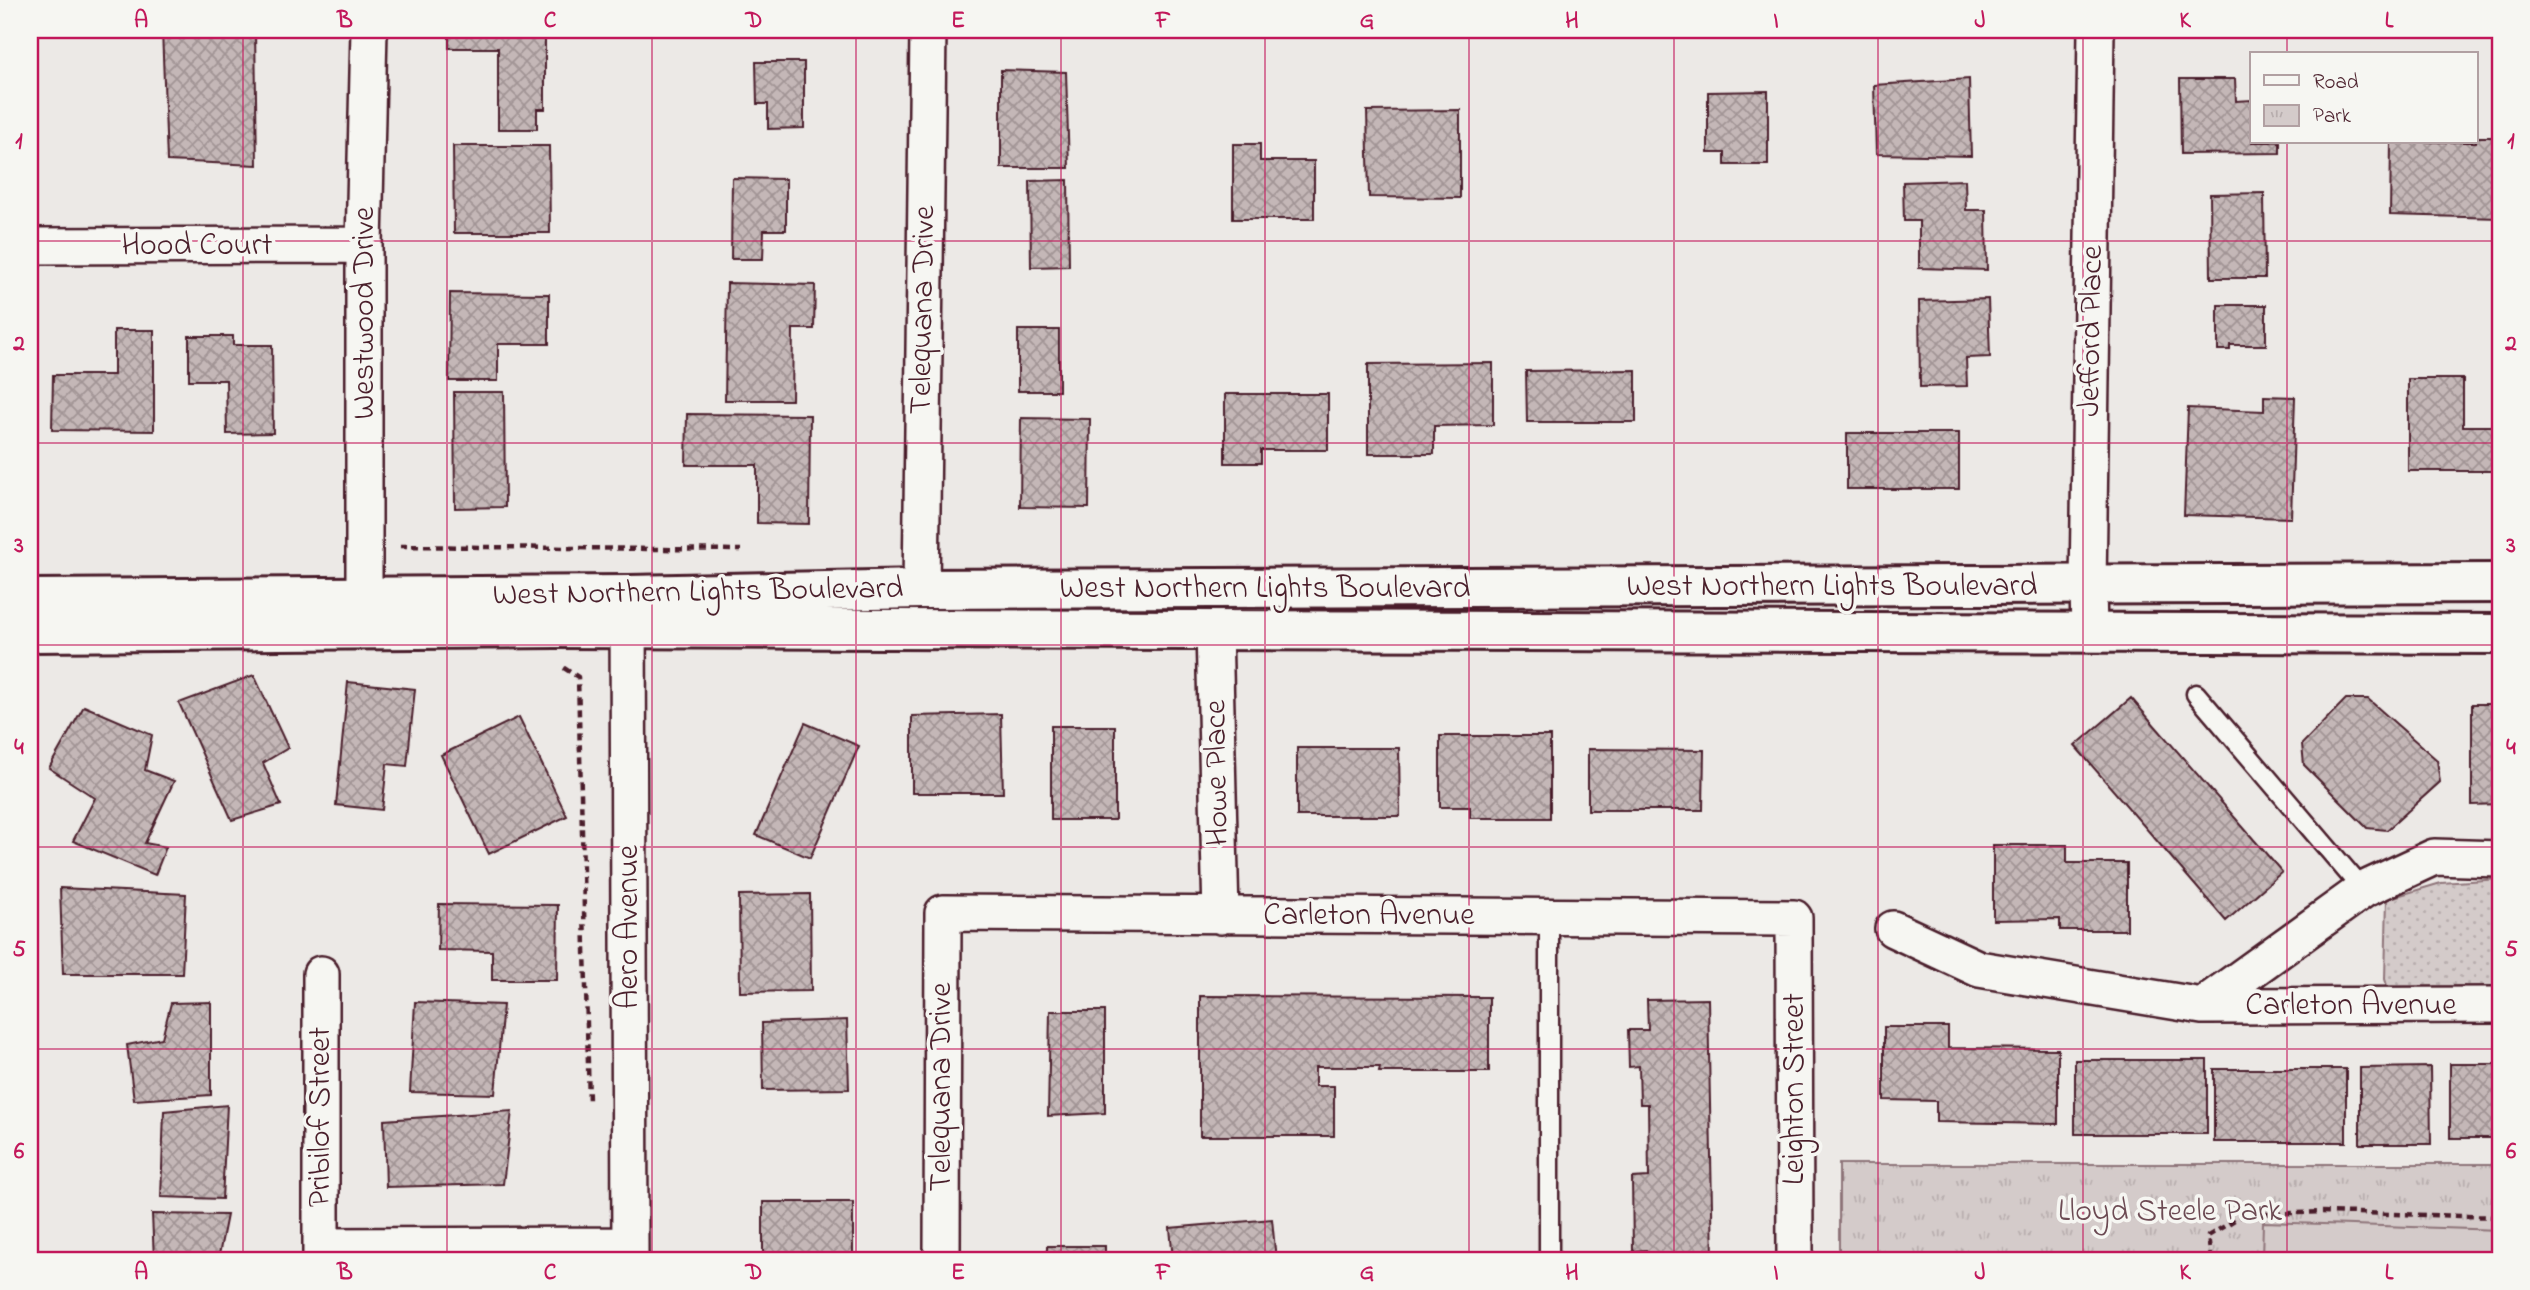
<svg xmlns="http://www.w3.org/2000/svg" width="2530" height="1290" font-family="'Indie Flower',sans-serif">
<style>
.grass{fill:url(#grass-dots);stroke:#8f757a;stroke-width:2}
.park{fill:url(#park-tufts);stroke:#8f757a;stroke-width:2}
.pitch{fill:#d4cbca;stroke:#8f757a;stroke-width:2}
.building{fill:url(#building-cross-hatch);stroke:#4a1f2b;stroke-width:2}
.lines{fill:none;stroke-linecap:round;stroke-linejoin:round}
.lane-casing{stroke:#4a1f2b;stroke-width:23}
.street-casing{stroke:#4a1f2b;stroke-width:40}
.secondary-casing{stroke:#4a1f2b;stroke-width:44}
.path{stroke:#4a1f2b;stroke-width:4.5;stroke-dasharray:7 5;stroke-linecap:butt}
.lane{stroke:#f6f6f2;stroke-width:18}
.street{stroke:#f6f6f2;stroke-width:35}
.secondary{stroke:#f6f6f2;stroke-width:38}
.grid{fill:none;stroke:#c2185b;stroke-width:2;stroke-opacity:0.55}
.labels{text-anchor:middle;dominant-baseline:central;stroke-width:7;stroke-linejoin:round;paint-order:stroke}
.street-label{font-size:32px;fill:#4a1f2b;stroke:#f6f6f2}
.park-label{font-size:32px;fill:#6c4a53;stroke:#f6f6f2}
.neatline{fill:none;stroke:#c2185b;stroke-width:2.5}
.grid-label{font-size:23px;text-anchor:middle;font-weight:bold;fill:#c2185b}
</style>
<defs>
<pattern id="grass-dots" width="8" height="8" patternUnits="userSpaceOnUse" patternTransform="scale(1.75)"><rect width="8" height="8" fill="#d4cbca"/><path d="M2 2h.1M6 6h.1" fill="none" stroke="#b8aeae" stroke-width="1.8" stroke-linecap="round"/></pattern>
<pattern id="park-tufts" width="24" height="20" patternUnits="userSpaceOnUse" patternTransform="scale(1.75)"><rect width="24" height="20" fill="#d4cbca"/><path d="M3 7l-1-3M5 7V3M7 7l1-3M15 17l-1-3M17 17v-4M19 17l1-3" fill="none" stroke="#b8aeae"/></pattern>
<pattern id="building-cross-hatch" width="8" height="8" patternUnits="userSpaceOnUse" patternTransform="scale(1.75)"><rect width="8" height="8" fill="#c4b7b7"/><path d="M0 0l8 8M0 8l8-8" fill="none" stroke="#a19495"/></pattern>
</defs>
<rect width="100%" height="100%" fill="#ece9e6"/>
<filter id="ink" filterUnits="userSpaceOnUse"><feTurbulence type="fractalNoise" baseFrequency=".0143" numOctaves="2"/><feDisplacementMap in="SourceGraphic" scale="14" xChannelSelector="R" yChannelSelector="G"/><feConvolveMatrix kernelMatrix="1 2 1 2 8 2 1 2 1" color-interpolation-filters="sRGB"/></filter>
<g filter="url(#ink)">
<!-- grass -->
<path class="grass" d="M 2500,879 L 2500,992 L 2388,989 L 2385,979 L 2387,899 L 2441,883 Z"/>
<!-- park -->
<path class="park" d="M 1839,1164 L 2500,1164 L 2500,1260 L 1839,1260 Z"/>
<!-- pitch -->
<path class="pitch" d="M 2263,1222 L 2500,1230 L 2500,1260 L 2262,1260 Z"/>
<!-- building -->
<path class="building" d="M 162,30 L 255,30 L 257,165 L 167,161 Z
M 449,30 L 545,30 L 545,109 L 537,109 L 537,129 L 498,129 L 498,48 L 449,48 Z
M 756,62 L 804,62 L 804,128 L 768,129 L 768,104 L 757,104 Z
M 1001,70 L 1066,72 L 1069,168 L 1001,168 Z
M 1969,79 L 1971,156 L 1876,154 L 1874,85 Z
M 2180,79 L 2235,79 L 2236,101 L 2252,100 L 2252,142 L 2280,142 L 2280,153 L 2181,154 Z
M 1768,91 L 1768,165 L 1725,165 L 1725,153 L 1708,153 L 1708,92 Z
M 1460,110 L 1460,198 L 1369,197 L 1367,111 Z
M 2476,137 L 2500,137 L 2500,218 L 2390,215 L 2391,142 L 2476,142 Z
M 1233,144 L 1260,144 L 1260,161 L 1314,161 L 1314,219 L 1233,219 Z
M 453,146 L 549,146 L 550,233 L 454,233 Z
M 732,178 L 786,179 L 786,230 L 764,230 L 763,259 L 731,259 Z
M 1068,180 L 1069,266 L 1031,267 L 1030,181 Z
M 1965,180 L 1966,210 L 1986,210 L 1987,270 L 1919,268 L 1919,221 L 1904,221 L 1903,182 Z
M 2264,193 L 2265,278 L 2211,278 L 2210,194 Z
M 727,283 L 815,285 L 814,329 L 793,329 L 792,400 L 725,400 Z
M 450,293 L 549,294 L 549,344 L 498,344 L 498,381 L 449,381 Z
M 1988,299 L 1990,357 L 1966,358 L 1967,386 L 1920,387 L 1919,301 Z
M 2218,305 L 2266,305 L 2266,345 L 2230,345 L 2230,350 L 2218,350 Z
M 114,330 L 154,330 L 154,431 L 52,430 L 53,375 L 114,375 Z
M 1018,330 L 1059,330 L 1059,391 L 1018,391 Z
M 189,336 L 233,336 L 233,345 L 272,345 L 273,433 L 227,434 L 226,380 L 189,380 Z
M 1493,363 L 1493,425 L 1434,426 L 1434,454 L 1368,454 L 1368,364 Z
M 1636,370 L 1636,422 L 1527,422 L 1526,371 Z
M 2408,379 L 2463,379 L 2463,426 L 2495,426 L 2495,471 L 2408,471 Z
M 454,392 L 504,392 L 505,507 L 455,508 Z
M 1225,394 L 1328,394 L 1328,450 L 1261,450 L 1261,463 L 1225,463 Z
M 2264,396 L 2295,397 L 2291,518 L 2184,515 L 2188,408 L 2264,411 Z
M 687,414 L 810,415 L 809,524 L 757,523 L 757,465 L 686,465 Z
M 1021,418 L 1090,419 L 1089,508 L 1020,507 Z
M 1847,433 L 1959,433 L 1959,489 L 1847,489 Z
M 254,675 L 288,748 L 263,763 L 281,805 L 232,820 L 179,703 Z
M 348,682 L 415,689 L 407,766 L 387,764 L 382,810 L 336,805 Z
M 2131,698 L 2282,872 L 2226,921 L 2075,746 Z
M 2346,699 L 2368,699 L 2437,760 L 2440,782 L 2387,830 L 2367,828 L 2304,765 L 2302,744 Z
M 2472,704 L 2500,704 L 2500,804 L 2472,805 Z
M 84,706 L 152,735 L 145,770 L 174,781 L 145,843 L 166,847 L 155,875 L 73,841 L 95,798 L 49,768 Z
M 1001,714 L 1003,793 L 912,793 L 912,716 Z
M 519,717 L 567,816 L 489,854 L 441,755 Z
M 805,723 L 859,746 L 810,858 L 756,835 Z
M 1051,726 L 1115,726 L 1115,820 L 1051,820 Z
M 1440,736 L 1550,736 L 1550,818 L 1470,818 L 1470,807 L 1440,807 Z
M 1297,748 L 1399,748 L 1400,816 L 1297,816 Z
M 1588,749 L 1704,750 L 1703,810 L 1588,810 Z
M 1993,845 L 2067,845 L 2067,863 L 2127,863 L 2127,930 L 2060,930 L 2060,919 L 1993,920 Z
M 60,888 L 186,894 L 182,974 L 63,974 Z
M 810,894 L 811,991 L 740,992 L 739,895 Z
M 439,904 L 558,905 L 557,980 L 492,980 L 492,951 L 438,950 Z
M 1200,996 L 1489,997 L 1489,1072 L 1379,1072 L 1380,1067 L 1315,1067 L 1315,1086 L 1334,1086 L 1334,1136 L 1200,1136 Z
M 1708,999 L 1713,1260 L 1647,1260 L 1646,1250 L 1633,1251 L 1632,1178 L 1649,1177 L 1648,1104 L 1640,1104 L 1639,1066 L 1629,1067 L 1628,1030 L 1648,1030 L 1647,1000 Z
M 211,1002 L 211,1095 L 134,1100 L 127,1045 L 162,1038 L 171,1003 Z
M 415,1002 L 503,1005 L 495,1094 L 410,1092 Z
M 1050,1011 L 1105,1011 L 1105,1113 L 1048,1116 Z
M 847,1020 L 849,1089 L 763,1090 L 762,1023 Z
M 1884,1027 L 1948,1027 L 1948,1048 L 2058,1049 L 2058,1124 L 1936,1122 L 1936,1101 L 1884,1100 Z
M 2075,1060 L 2207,1060 L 2207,1134 L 2075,1134 Z
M 2450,1064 L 2500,1064 L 2500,1138 L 2450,1138 Z
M 2430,1067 L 2431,1144 L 2360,1144 L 2360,1068 Z
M 2214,1069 L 2346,1069 L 2346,1142 L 2214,1142 Z
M 227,1105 L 222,1199 L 161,1197 L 164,1111 Z
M 512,1111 L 503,1184 L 386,1187 L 384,1120 Z
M 763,1202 L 853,1202 L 853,1260 L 763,1260 Z
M 152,1214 L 227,1215 L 218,1260 L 154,1260 Z
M 1272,1219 L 1276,1260 L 1173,1260 L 1170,1228 Z
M 1047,1246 L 1105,1246 L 1105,1260 L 1047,1260 Z"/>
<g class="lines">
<!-- lane casing -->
<g class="lane-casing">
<path id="lane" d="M 2196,694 L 2363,890
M 1549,1260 L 1549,916"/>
</g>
<!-- street casing -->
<g class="street-casing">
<path id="street" d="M 30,246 L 364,245
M 921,589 L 928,30
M 364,596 L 364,245 L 369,30
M 628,602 L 630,1260
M 1214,630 L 1221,916
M 2089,633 L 2088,586 L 2096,30
M 1893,929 L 1979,969 L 2202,1006 L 2500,1005
M 2202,1006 L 2363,890 L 2434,857 L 2500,859
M 321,1246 L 630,1245
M 321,1260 L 321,974
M 942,1260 L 943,913 L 1794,918 L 1795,1260"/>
</g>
<!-- secondary casing -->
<g class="secondary-casing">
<path id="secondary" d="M 30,599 L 629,595 L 921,589 L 2500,583
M 30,632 L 555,628 L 2500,634"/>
</g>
<!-- path -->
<path class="path" d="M 400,546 L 741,550
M 564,668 L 578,677 L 589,1103
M 2211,1260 L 2208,1236 L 2243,1215 L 2322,1212 L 2500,1217"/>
<!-- lane -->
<use href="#lane" class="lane"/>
<!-- street -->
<use href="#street" class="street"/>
<!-- secondary -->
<use href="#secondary" class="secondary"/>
</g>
</g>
<!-- grid -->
<path class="grid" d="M 243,30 L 243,1260M 447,30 L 447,1260M 652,30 L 652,1260M 856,30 L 856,1260M 1061,30 L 1061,1260M 1265,30 L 1265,1260M 1469,30 L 1469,1260M 1674,30 L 1674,1260M 1878,30 L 1878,1260M 2083,30 L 2083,1260M 2287,30 L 2287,54M 2287,142 L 2287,1260M 30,241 L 2500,241M 30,443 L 2500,443M 30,645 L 2500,645M 30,847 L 2500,847M 30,1049 L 2500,1049"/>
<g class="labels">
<!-- street labels -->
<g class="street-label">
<text x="197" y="246">Hood Court</text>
<text transform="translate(924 310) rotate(-89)">Telequana Drive</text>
<text transform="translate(365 313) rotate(-90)">Westwood Drive</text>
<text transform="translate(2092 331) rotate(-89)">Jefford Place</text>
<text x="1832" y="587">West Northern Lights Boulevard</text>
<text x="1265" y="589">West Northern Lights Boulevard</text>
<text transform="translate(698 593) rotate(-1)">West Northern Lights Boulevard</text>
<text transform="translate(1218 773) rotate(-91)">Howe Place</text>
<text x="1369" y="916">Carleton Avenue</text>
<text transform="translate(629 927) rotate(-90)">Aero Avenue</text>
<text x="2351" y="1006">Carleton Avenue</text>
<text transform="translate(942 1087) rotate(-90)">Telequana Drive</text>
<text transform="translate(1795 1089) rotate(-90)">Leighton Street</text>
<text transform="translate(321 1117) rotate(-90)">Pribilof Street</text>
</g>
<!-- park labels -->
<g class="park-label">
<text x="2170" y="1212">Lloyd Steele Park</text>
</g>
</g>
<!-- margin -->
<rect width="2530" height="1290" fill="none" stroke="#f6f6f2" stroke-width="77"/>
<!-- legend -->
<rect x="2250" y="52" width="228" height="91" fill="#f6f6f2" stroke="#b1a0a2" stroke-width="2"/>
<rect x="2264" y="75" width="35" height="10" fill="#f6f6f2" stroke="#b1a0a2" stroke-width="2"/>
<text x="2313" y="88" font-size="21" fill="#4a1f2b">Road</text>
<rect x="2264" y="105" width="35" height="21" fill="url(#park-tufts)" stroke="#b1a0a2" stroke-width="2"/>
<text x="2313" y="122" font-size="21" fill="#4a1f2b">Park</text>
<rect x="38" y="38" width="2454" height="1214" class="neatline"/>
<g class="grid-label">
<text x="141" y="27">A</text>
<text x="345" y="27">B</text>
<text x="550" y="27">C</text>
<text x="754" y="27">D</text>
<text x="958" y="27">E</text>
<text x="1163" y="27">F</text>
<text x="1367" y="27">G</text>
<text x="1572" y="27">H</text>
<text x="1776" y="27">I</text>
<text x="1980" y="27">J</text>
<text x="2185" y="27">K</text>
<text x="2389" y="27">L</text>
<text x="19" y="148">1</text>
<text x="2511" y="148">1</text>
<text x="19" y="350">2</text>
<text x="2511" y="350">2</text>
<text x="19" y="552">3</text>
<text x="2511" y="552">3</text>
<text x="19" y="754">4</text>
<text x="2511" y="754">4</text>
<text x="19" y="956">5</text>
<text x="2511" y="956">5</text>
<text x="19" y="1158">6</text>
<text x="2511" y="1158">6</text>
<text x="141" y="1279">A</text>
<text x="345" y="1279">B</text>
<text x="550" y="1279">C</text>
<text x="754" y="1279">D</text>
<text x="958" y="1279">E</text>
<text x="1163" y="1279">F</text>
<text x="1367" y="1279">G</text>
<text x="1572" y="1279">H</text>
<text x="1776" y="1279">I</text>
<text x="1980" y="1279">J</text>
<text x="2185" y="1279">K</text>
<text x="2389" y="1279">L</text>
</g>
</svg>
